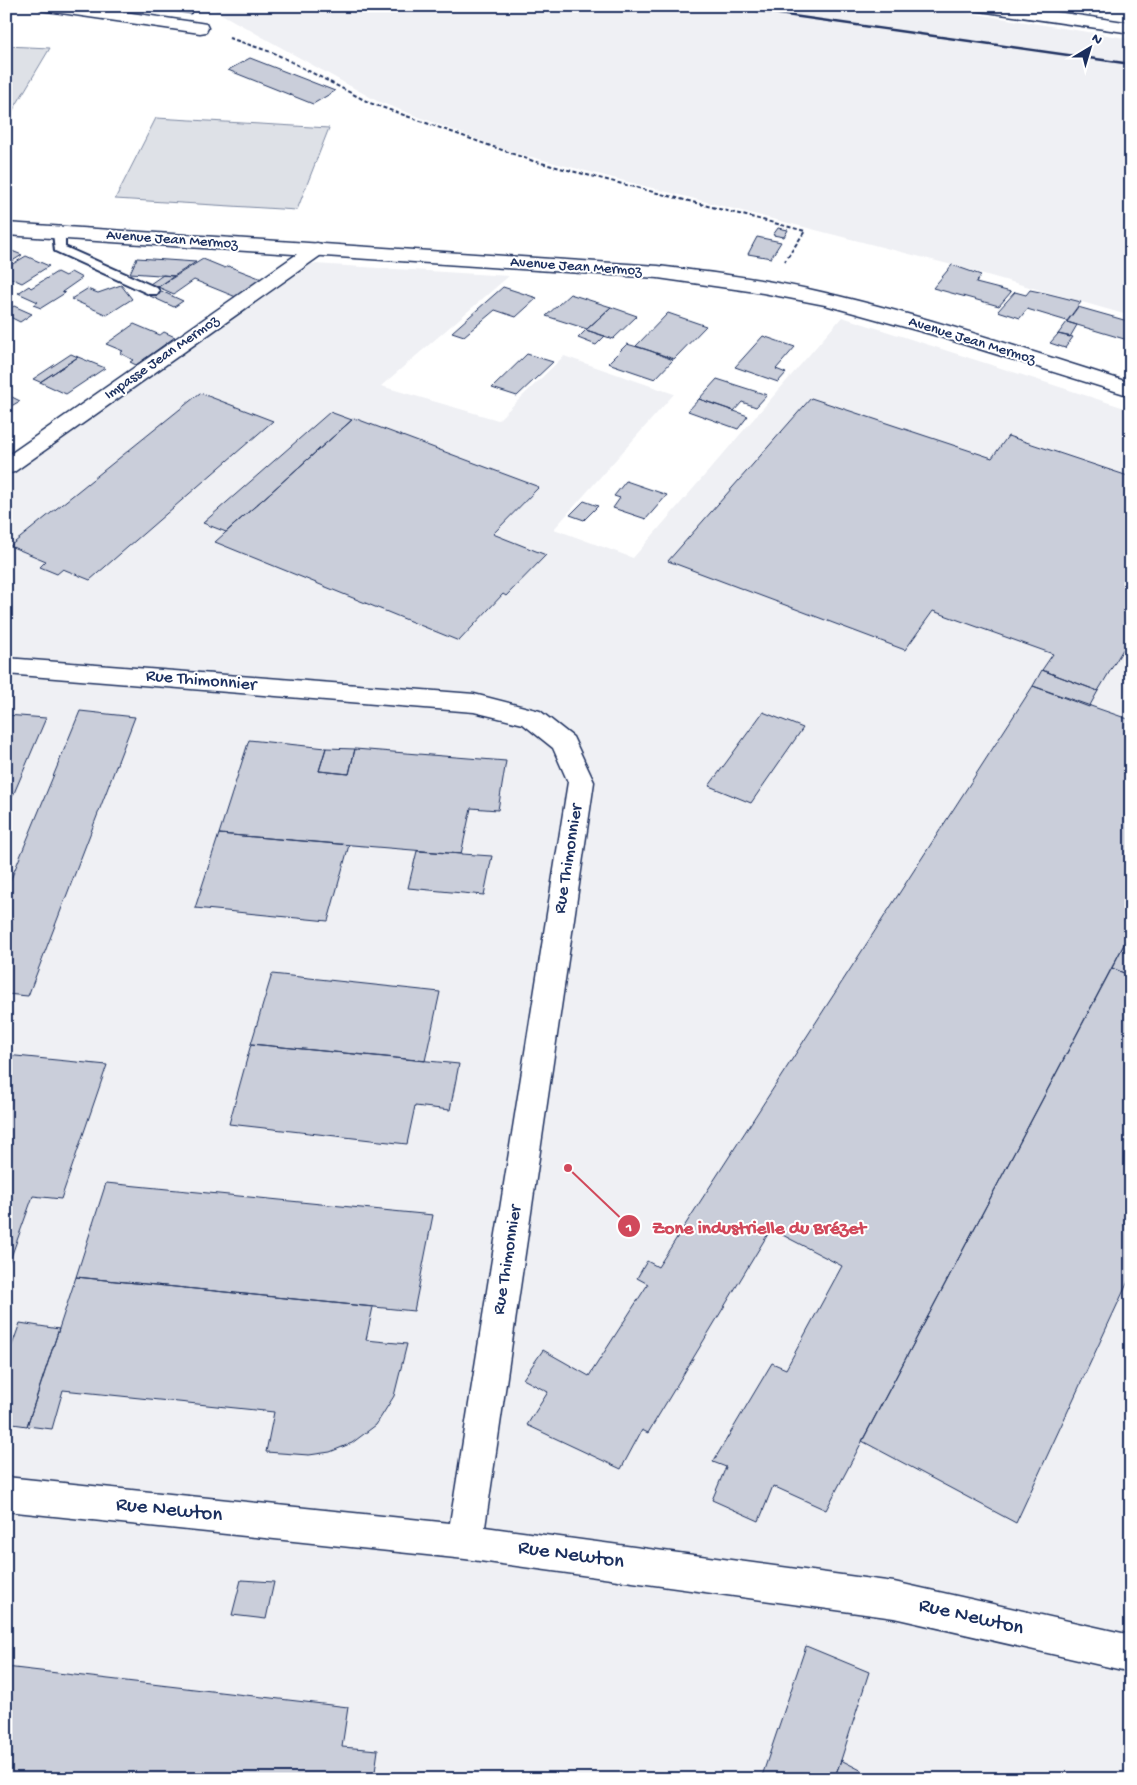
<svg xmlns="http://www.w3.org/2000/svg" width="1137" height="1785" font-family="'Gochi Hand',sans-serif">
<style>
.built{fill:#eff0f4}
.green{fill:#dee1e7;stroke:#7c88a2}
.building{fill:#caceda;stroke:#1b2f5e}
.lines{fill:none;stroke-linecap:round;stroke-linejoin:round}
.lane-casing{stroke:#1b2f5e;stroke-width:4}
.street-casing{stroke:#1b2f5e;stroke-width:3}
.secondary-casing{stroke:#1b2f5e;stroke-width:3}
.path{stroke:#1b2f5e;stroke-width:2;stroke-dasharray:4 2.5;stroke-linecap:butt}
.lane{fill:#fff;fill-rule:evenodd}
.street{fill:#fff;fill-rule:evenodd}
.secondary{fill:#fff;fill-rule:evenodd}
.rail{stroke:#1b2f5e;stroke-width:2.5}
.labels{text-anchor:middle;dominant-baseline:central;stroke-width:4;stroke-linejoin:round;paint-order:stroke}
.far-street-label{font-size:15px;fill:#1b2f5e;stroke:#fff}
.street-label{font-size:18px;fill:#1b2f5e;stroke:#fff}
.near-street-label{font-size:21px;fill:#1b2f5e;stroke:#fff}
.leader{fill:none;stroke:#d1495b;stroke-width:2}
.callout-dot{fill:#d1495b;stroke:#fff;stroke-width:2}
.mark-label{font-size:15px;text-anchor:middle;font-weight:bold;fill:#fff}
.callout-label{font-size:19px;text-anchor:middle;font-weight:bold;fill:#d1495b;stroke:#fff;stroke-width:4;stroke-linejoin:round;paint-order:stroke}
</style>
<rect width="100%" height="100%" fill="#fff"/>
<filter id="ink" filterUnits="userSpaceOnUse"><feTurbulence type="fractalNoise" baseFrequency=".02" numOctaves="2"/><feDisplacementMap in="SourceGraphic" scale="10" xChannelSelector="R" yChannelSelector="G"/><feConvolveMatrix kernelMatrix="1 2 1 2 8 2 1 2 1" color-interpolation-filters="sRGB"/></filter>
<g filter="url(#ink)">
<!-- built -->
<path class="built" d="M 207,6 L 926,6 L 1131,39 L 1131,316 L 952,265 L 508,151 L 377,101 Z
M 298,263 L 509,276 L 381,386 L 498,420 L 564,356 L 674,394 L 554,529 L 633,558 L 842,317 L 1131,410 L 1131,1779 L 6,1779 L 6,467 Z"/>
<!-- green -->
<path class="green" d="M 6,46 L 50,48 L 6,122 Z
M 156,118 L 329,128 L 297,210 L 115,199 Z"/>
<!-- building -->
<path class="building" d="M 137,6 L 199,6 L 191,14 Z
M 250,58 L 335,91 L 313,104 L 228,70 Z
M 778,228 L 788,230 L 784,237 L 773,235 Z
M 757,237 L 781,242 L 771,258 L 748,254 Z
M 12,251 L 22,255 L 6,265 L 6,254 Z
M 26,256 L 49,266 L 22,283 L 6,276 L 6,268 Z
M 137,258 L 196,262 L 174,276 L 130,273 Z
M 203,259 L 225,268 L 228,266 L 262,279 L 236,297 L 194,280 L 174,294 L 158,287 Z
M 952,265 L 981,275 L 976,283 L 1011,292 L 999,306 L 933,288 Z
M 57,272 L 65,276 L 71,272 L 82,278 L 62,292 L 65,293 L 41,308 L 33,305 L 38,302 L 18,293 L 29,286 L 31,288 Z
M 163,275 L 174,276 L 158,287 L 150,284 Z
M 121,285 L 132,299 L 107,315 L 71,299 L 87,289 L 98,293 Z
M 503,287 L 537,298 L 516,317 L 495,310 L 464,336 L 452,332 Z
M 159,290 L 183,301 L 174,307 L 150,296 Z
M 1030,290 L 1045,293 L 1081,302 L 1067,321 L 1027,309 L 1020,318 L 998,311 L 1015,292 L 1026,295 Z
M 570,294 L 611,307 L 587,329 L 546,316 Z
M 14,306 L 32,314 L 20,322 L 6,315 L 6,311 Z
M 611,307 L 637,316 L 613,339 L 586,330 Z
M 1078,307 L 1131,322 L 1131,341 L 1067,322 Z
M 668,313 L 706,326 L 674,359 L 636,346 Z
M 1067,322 L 1077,325 L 1070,337 L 1058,334 Z
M 134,324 L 160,335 L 164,332 L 175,337 L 136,365 L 130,362 L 133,360 L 120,353 L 123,351 L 106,344 Z
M 586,330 L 605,336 L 596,345 L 578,338 Z
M 1058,334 L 1073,337 L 1065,348 L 1050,343 Z
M 763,336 L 795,347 L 776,369 L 786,373 L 778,382 L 735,367 Z
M 627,344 L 651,351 L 673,360 L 655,379 L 608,363 Z
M 71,354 L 78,357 L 40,382 L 33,379 Z
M 527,354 L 553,362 L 517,396 L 492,388 Z
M 78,357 L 105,368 L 66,394 L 40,382 Z
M 717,379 L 767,395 L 756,407 L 742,402 L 734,411 L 699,399 Z
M 200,393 L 273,421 L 90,580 L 63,569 L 57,574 L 40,567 L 46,561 L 10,546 Z
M 6,394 L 20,401 L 6,409 Z
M 811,398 L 992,458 L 1008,436 L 1131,477 L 1131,636 L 1098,691 L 1042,670 L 1053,654 L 933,611 L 905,650 L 668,561 Z
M 699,399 L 734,411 L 748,416 L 738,429 L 688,411 Z
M 330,412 L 352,420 L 226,532 L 203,523 Z
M 354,418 L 539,487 L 493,534 L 546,555 L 506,596 L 503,594 L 459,641 L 215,542 Z
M 626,481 L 667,495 L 646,519 L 613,508 L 620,498 L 614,496 Z
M 584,501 L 598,506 L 584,520 L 570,515 Z
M 1042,670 L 1098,691 L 1089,707 L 1033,686 Z
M 1033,686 L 1131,720 L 1131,931 L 826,1510 L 773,1486 L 759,1521 L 712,1500 L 726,1467 L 713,1462 L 772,1363 L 786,1369 L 842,1266 L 771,1229 L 648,1433 L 642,1430 L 621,1469 L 527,1425 L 548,1392 L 523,1379 L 543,1350 L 589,1376 L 648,1284 L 637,1278 L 647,1261 L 658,1267 Z
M 80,711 L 135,717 L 28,996 L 6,994 L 6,891 Z
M 763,712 L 803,728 L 751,803 L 709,786 Z
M 6,715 L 46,718 L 6,812 Z
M 249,740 L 326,748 L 319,771 L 349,774 L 355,749 L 506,761 L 498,810 L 471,808 L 461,854 L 219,834 Z
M 326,748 L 355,749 L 349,774 L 319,771 Z
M 219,834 L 349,845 L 328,921 L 195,908 Z
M 417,851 L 492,856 L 484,895 L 408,888 Z
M 1131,931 L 1131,976 L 1112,968 Z
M 1112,968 L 1131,976 L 1131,1275 L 1016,1523 L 862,1441 Z
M 272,974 L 440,992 L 425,1061 L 251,1044 Z
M 251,1044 L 459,1064 L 450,1110 L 415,1106 L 407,1144 L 229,1124 Z
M 6,1055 L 107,1065 L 61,1199 L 33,1196 L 6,1271 Z
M 106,1183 L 433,1215 L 414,1311 L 76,1277 Z
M 76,1277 L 373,1307 L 366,1340 L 407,1344 L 394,1396 L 376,1425 L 352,1443 L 330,1452 L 309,1455 L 266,1452 L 274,1412 L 63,1390 L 52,1429 L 27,1426 Z
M 20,1323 L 59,1329 L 27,1426 L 6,1423 L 6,1362 Z
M 241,1580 L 274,1582 L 266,1619 L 232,1615 Z
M 806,1646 L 869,1672 L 841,1760 L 834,1779 L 761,1779 Z
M 6,1667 L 348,1707 L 342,1747 L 378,1750 L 374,1779 L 6,1779 Z
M 841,1760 L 878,1779 L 834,1779 Z"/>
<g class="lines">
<!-- lane casing -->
<g class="lane-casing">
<path id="lane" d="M 59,230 L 65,233 L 65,247 L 157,288 L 159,291 L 157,294 L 149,294 L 55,251 L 53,233 Z"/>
</g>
<!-- street casing -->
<g class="street-casing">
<path id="street" d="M 39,6 L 83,6 L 200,23 L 206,24 L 208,28 L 206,32 L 200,33 L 47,11 L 41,10 Z
M 972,6 L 1016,6 L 1131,23 L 1131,33 L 980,11 L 974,10 Z
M 317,243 L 324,245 L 327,249 L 324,253 L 14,472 L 6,474 L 6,457 L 310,245 Z
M 6,658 L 474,694 L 540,711 L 573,737 L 594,782 L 485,1527 L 894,1582 L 1131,1635 L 1131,1672 L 894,1618 L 465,1559 L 6,1511 L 6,1477 L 450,1523 L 568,782 L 553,748 L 523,724 L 474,712 L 6,674 Z"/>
</g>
<!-- secondary casing -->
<g class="secondary-casing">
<path id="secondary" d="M 6,223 L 658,266 C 708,272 758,278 808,289 C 917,313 1024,349 1131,383 L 1131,396 L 934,335 L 825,305 L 763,293 L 658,278 L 6,235 Z"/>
</g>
<!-- path -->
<path class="path" d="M 229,38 L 274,53 L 370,103 L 533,161 L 805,231 L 785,261"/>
<!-- lane -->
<use href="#lane" class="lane"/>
<!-- street -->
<use href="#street" class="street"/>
<!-- secondary -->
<use href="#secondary" class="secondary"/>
<!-- rail -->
<path class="rail" d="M 723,6 L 1131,64"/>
</g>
</g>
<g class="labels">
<!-- far-street labels -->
<g class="far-street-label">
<text transform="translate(172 240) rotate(4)">Avenue Jean Mermoz</text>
<text transform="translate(576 267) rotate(4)">Avenue Jean Mermoz</text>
<text transform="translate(972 341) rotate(17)">Avenue Jean Mermoz</text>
<text transform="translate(162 358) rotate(-35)">Impasse Jean Mermoz</text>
</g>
<!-- street labels -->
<g class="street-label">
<text transform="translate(201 681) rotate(5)">Rue Thimonnier</text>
<text transform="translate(569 859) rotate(-81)">Rue Thimonnier</text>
<text transform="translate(508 1260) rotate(-81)">Rue Thimonnier</text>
</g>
<!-- near-street labels -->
<g class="near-street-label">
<text transform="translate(169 1511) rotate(6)">Rue Newton</text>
<text transform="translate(571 1556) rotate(8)">Rue Newton</text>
<text transform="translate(971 1618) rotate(13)">Rue Newton</text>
</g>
</g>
<!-- callouts -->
<path class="leader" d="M568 1168L629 1226"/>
<g class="callout-dot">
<circle cx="568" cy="1168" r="5"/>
<circle cx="629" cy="1226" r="12"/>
</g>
<g class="mark-label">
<text x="629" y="1231">1</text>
</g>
<g class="callout-label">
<text x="759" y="1233">Zone industrielle du Brézet</text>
</g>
<!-- margin -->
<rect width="1137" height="1785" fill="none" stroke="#fff" stroke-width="25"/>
<rect x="12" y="12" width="1112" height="1760" fill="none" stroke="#1b2f5e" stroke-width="2" filter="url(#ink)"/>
<!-- north arrow -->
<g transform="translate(1090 48) rotate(38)" stroke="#ffffff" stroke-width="4" paint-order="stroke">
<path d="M0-4L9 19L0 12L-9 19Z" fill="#1b2f5e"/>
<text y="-8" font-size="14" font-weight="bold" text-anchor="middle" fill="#1b2f5e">N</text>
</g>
</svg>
